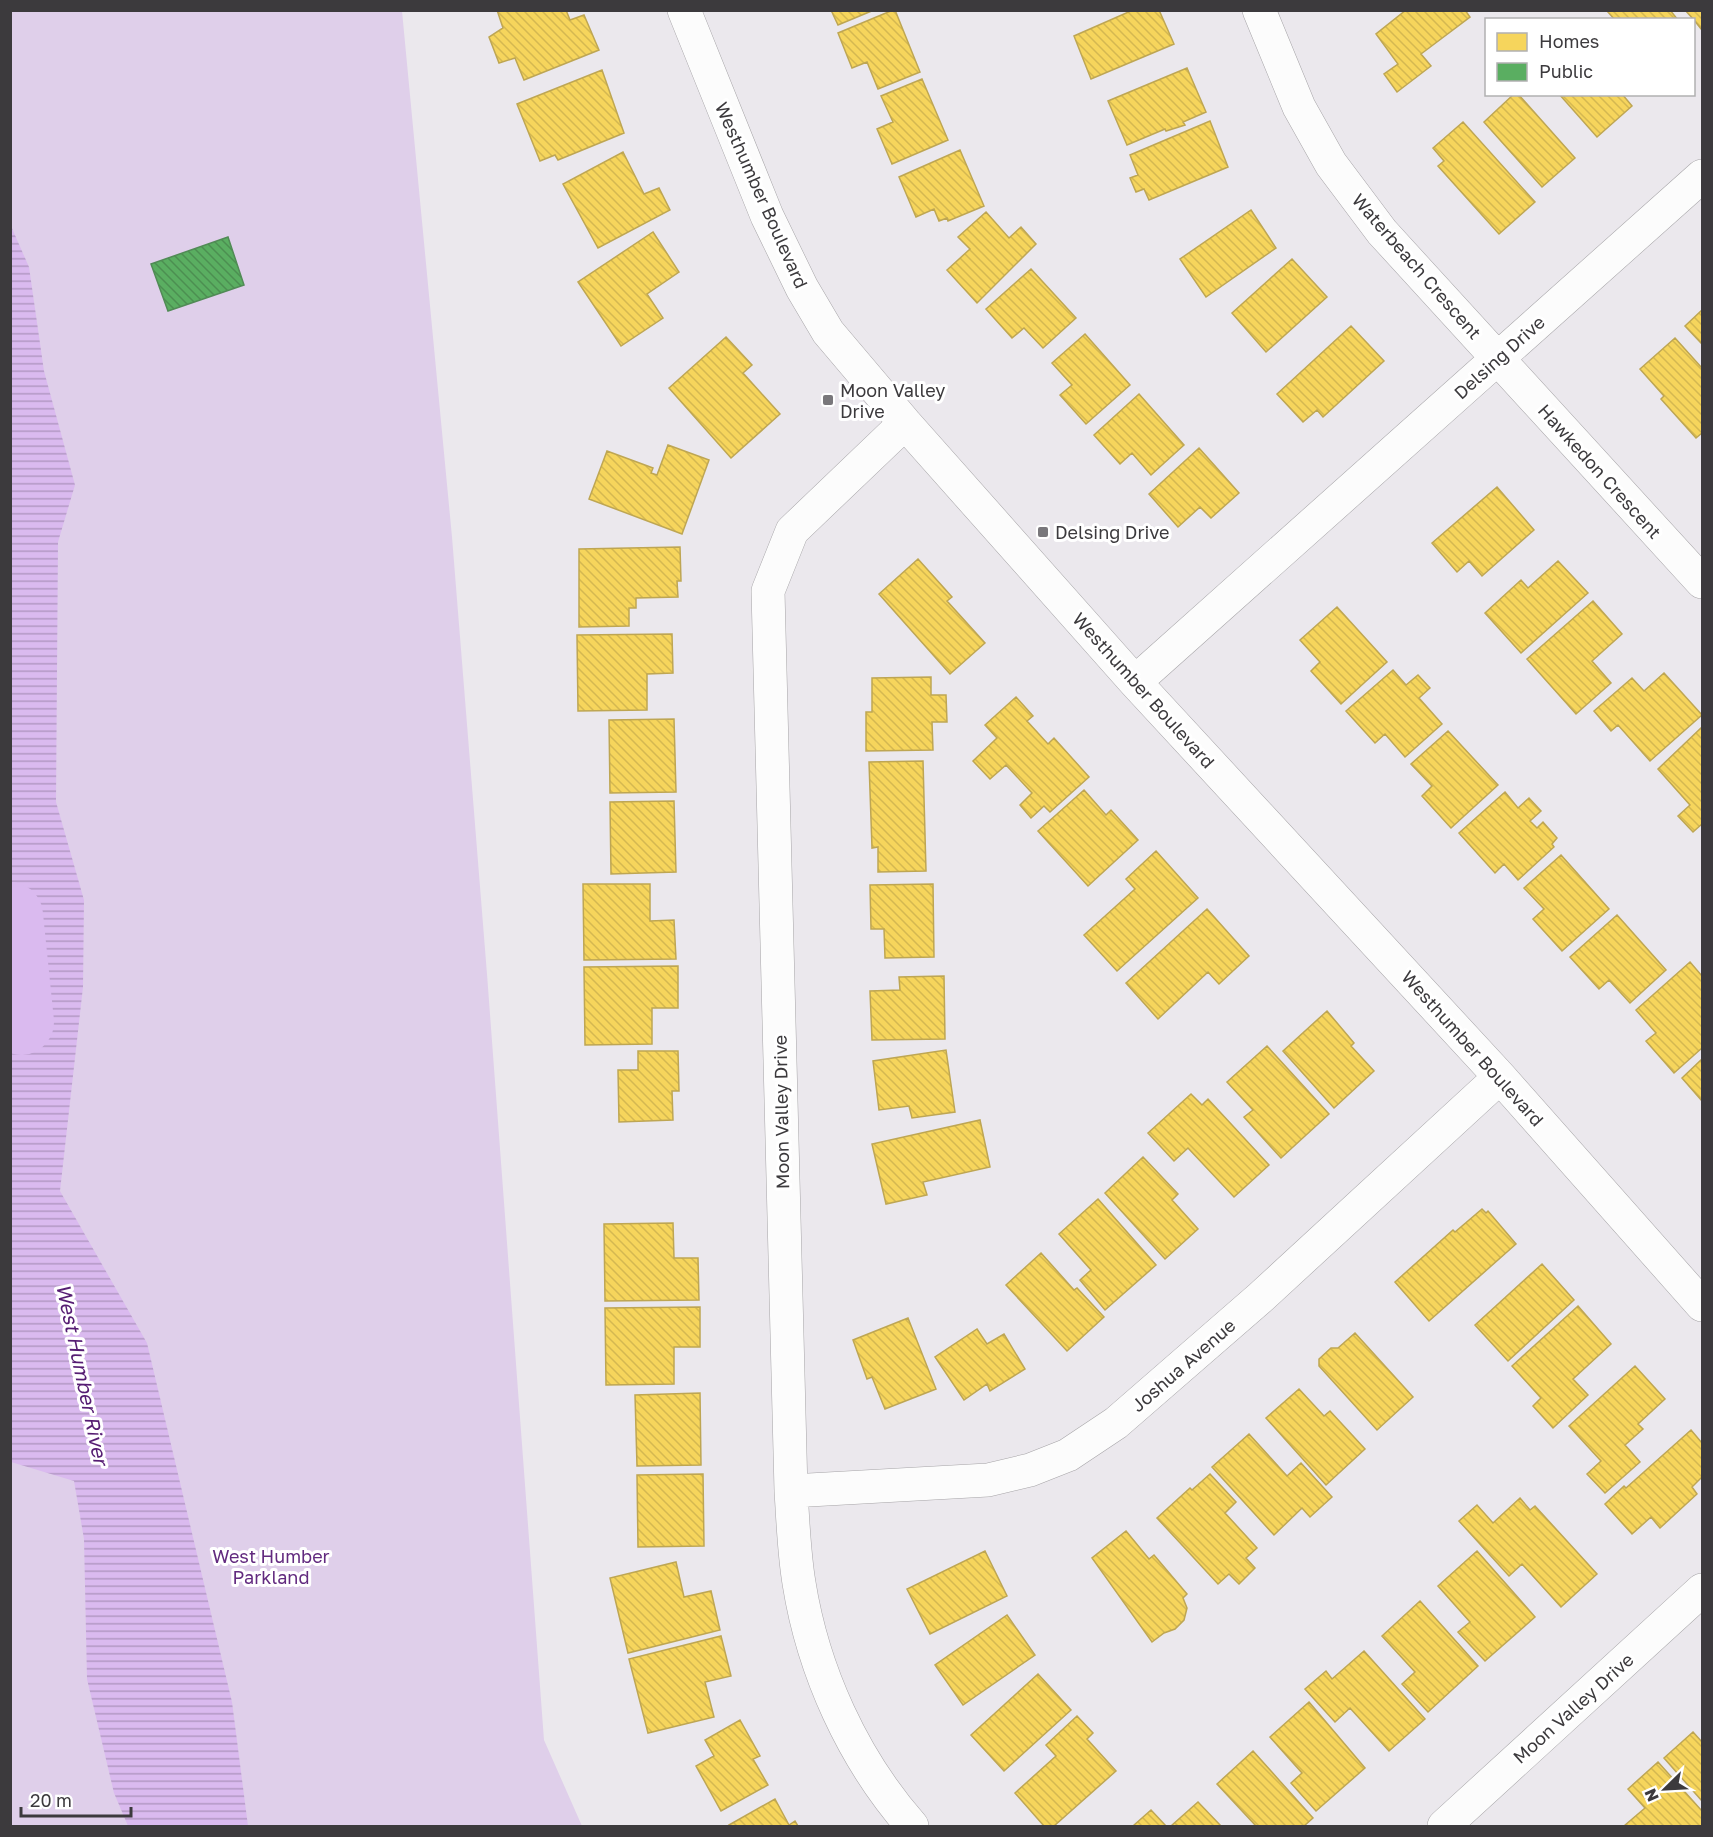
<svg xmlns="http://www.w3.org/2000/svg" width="1713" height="1837" font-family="'Golos Text',sans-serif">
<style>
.green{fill:#dfcfea}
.water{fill:url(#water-rules)}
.homes{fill:url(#homes-back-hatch);stroke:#bea653;stroke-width:1.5}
.public{fill:url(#public-back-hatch);stroke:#518b56;stroke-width:1.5}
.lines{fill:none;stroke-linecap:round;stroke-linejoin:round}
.river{stroke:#dabaef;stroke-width:66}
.street-casing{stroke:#a6a4a7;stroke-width:34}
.street{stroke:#fcfcfc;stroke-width:33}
.poi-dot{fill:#79777b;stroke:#fff;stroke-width:2}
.labels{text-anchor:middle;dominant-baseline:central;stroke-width:6;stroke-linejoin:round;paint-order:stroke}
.street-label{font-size:18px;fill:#3c3a3d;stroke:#fff}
.poi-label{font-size:18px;fill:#3c3a3d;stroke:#fff;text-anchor:start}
.park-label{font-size:18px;fill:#622a7f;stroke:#fff}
.water-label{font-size:20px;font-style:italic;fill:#551c72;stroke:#fff}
</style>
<defs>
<pattern id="water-rules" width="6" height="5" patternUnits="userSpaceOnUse" patternTransform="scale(1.5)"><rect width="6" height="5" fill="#dabaef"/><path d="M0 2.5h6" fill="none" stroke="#b298c3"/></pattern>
<pattern id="homes-back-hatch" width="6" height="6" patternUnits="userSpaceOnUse" patternTransform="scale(1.5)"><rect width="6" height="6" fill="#f6d55c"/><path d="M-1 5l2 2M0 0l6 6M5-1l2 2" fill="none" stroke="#d4b851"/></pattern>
<pattern id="public-back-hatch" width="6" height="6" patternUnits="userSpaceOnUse" patternTransform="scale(1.5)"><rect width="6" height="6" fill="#5aae61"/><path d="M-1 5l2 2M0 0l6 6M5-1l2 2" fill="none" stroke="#4c8f51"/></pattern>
</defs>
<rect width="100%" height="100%" fill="#ebe8ed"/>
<!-- green -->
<path class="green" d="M 11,11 L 402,11 L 452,537 L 487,974 L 544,1740 L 582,1826 L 11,1826 Z"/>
<!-- water -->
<path class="water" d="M 11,226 L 29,267 L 44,371 L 75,485 L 58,542 L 56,802 L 84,900 L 83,987 L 60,1191 L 147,1343 L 232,1702 L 248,1826 L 128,1826 L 114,1793 L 87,1679 L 84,1539 L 74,1481 L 11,1462 L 10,963 L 13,956 L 10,879 Z"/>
<!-- homes -->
<path class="homes" d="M 497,10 L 566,10 L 570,20 L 584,15 L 599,50 L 524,80 L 515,58 L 499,63 L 489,37 L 503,28 Z
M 831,10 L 874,10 L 838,25 Z
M 893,10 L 895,10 L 920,72 L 878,89 L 867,62 L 852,68 L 838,33 Z
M 1133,10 L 1159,10 L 1174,44 L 1091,79 L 1074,36 Z
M 1406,10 L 1465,10 L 1470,17 L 1421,54 L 1431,66 L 1397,92 L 1384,74 L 1398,64 L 1376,34 Z
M 1610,10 L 1670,10 L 1678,20 L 1615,20 L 1608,12 Z
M 1685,10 L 1702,10 L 1702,30 L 1694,20 Z
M 1187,68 L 1206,112 L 1183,122 L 1185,125 L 1166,131 L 1165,129 L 1127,145 L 1108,101 Z
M 602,70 L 624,133 L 558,160 L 555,155 L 540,161 L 517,104 Z
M 922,79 L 948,140 L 892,164 L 877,129 L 893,122 L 881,96 Z
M 1514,94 L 1518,94 L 1575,158 L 1542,187 L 1484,122 Z
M 1559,94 L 1622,94 L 1632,106 L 1597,137 Z
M 1210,121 L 1228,167 L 1149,200 L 1144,189 L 1136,192 L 1130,178 L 1138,175 L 1130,155 Z
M 1463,122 L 1535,202 L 1499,234 L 1438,166 L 1444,161 L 1433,148 Z
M 960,150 L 984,206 L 948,221 L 947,218 L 939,221 L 934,209 L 916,217 L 899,177 Z
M 623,152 L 644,194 L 659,188 L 670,210 L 598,248 L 563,184 Z
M 1251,210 L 1276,248 L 1206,297 L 1180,259 Z
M 986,212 L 1009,238 L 1021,227 L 1036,244 L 977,303 L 947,270 L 970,249 L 958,237 Z
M 653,232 L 679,272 L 647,294 L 663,318 L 621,346 L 578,282 Z
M 1292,259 L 1327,297 L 1266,352 L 1232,313 Z
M 1031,269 L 1076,318 L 1043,348 L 1024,328 L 1012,338 L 986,309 Z
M 1702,310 L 1702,344 L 1685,326 Z
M 1351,326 L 1384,361 L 1323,417 L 1317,410 L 1303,422 L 1277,394 Z
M 1085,334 L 1130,385 L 1086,424 L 1060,395 L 1072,385 L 1052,363 Z
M 726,337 L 752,365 L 743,373 L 780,414 L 731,458 L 669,388 Z
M 1675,338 L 1702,368 L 1702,433 L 1696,438 L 1661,399 L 1664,396 L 1640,369 Z
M 1139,394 L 1184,445 L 1151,475 L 1132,453 L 1120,464 L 1094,435 Z
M 668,445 L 709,460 L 682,534 L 589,499 L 607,451 L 653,468 L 651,473 L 657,475 Z
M 1199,448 L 1239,493 L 1211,518 L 1200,507 L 1178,527 L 1149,494 Z
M 1497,487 L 1534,530 L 1482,576 L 1469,561 L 1457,572 L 1432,543 Z
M 680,547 L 681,581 L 677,581 L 678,597 L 636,598 L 636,608 L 629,608 L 629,626 L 579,627 L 579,549 Z
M 918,559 L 952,597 L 947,601 L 985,643 L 950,674 L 879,594 Z
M 1558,561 L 1588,593 L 1521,653 L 1485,613 L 1521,580 L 1528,588 Z
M 1593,601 L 1622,634 L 1592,661 L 1611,683 L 1576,714 L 1527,659 Z
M 1337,607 L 1387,662 L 1341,704 L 1311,671 L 1320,662 L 1300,640 Z
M 672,634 L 673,673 L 647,674 L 647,710 L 578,711 L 577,635 Z
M 1393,670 L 1406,685 L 1418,675 L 1430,688 L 1419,698 L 1442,724 L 1405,757 L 1385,734 L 1375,743 L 1346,711 Z
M 1664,673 L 1702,715 L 1650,761 L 1618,725 L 1611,731 L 1594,711 L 1632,678 L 1644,691 Z
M 931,677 L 931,695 L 946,695 L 947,722 L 932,722 L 933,750 L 866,751 L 866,712 L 872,712 L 872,678 Z
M 1016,697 L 1033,716 L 1027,721 L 1048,744 L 1054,738 L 1089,777 L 1050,812 L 1044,806 L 1031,818 L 1020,805 L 1032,793 L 1006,765 L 990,779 L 973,761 L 997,738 L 985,725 Z
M 674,719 L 676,792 L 610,793 L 609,720 Z
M 1702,727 L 1702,824 L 1693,832 L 1678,816 L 1690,805 L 1658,769 Z
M 1448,731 L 1498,785 L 1451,828 L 1422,796 L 1432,786 L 1411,764 Z
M 923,761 L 926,871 L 878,872 L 878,847 L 872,848 L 869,762 Z
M 1084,790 L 1106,815 L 1111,810 L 1138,840 L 1088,886 L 1038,831 Z
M 1505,792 L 1518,808 L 1529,798 L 1541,811 L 1530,821 L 1537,828 L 1543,822 L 1557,838 L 1552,844 L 1554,847 L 1518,880 L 1504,864 L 1495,873 L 1459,833 Z
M 674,801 L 676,872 L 611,874 L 610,802 Z
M 1156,851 L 1198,898 L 1117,971 L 1084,935 L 1135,889 L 1126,879 Z
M 1561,855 L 1609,909 L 1562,951 L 1533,919 L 1544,909 L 1524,888 Z
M 583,884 L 650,884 L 650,921 L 674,920 L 676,959 L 584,960 Z
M 933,884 L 934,957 L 885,958 L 884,929 L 871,929 L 870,885 Z
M 1207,909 L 1249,956 L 1219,984 L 1208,972 L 1158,1019 L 1126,983 Z
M 1617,915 L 1666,970 L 1630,1003 L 1609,980 L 1599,989 L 1570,957 Z
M 1690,962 L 1702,976 L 1702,1048 L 1674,1073 L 1646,1041 L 1656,1033 L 1636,1010 Z
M 678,966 L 678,1008 L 652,1008 L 652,1044 L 585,1045 L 584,967 Z
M 944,976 L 945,1039 L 872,1040 L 870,991 L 900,990 L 899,977 Z
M 1327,1011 L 1354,1043 L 1351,1046 L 1374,1071 L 1334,1108 L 1283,1051 Z
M 1267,1046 L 1329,1114 L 1281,1158 L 1244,1117 L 1253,1110 L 1227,1082 Z
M 946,1050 L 955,1112 L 912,1118 L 909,1106 L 879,1110 L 873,1061 Z
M 638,1051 L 678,1051 L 679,1091 L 672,1091 L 673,1120 L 619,1122 L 618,1070 L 638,1070 Z
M 1702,1059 L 1702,1101 L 1682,1078 Z
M 1191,1094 L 1202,1105 L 1208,1099 L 1269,1165 L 1234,1197 L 1188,1148 L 1174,1161 L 1148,1133 Z
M 980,1120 L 990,1167 L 923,1182 L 927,1195 L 886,1204 L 872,1144 Z
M 1143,1157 L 1178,1194 L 1172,1200 L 1198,1229 L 1165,1259 L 1105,1193 Z
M 1098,1199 L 1156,1265 L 1105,1310 L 1080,1280 L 1091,1270 L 1059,1234 Z
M 1482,1209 L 1486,1213 L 1488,1211 L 1516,1244 L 1429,1321 L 1395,1282 L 1453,1230 L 1455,1232 Z
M 673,1223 L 674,1258 L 698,1258 L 699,1300 L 605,1301 L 604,1224 Z
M 1041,1253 L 1074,1290 L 1077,1288 L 1104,1317 L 1067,1351 L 1006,1285 Z
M 1542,1264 L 1574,1300 L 1508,1361 L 1475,1325 Z
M 1578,1306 L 1611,1344 L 1573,1379 L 1588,1395 L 1553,1428 L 1533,1406 L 1541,1398 L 1512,1366 Z
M 700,1307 L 700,1347 L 674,1347 L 674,1384 L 606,1385 L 605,1308 Z
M 908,1318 L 936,1389 L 885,1409 L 872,1377 L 867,1379 L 853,1340 Z
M 977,1329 L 987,1344 L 1004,1334 L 1025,1369 L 990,1391 L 987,1384 L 964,1400 L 935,1357 Z
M 1355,1333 L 1413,1397 L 1377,1430 L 1319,1366 L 1319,1359 L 1331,1348 L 1338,1348 Z
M 1635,1366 L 1665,1399 L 1638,1424 L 1643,1429 L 1625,1445 L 1640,1462 L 1605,1493 L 1587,1474 L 1601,1461 L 1569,1426 Z
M 1299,1389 L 1324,1416 L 1330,1411 L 1365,1449 L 1326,1485 L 1266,1418 Z
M 700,1393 L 701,1465 L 637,1466 L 635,1395 Z
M 1691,1430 L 1702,1443 L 1702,1477 L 1692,1487 L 1697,1494 L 1660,1528 L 1651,1517 L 1632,1534 L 1605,1504 L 1624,1486 L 1626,1488 Z
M 1249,1434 L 1287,1476 L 1301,1463 L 1332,1497 L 1310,1517 L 1302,1508 L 1274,1535 L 1212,1467 Z
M 703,1474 L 704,1546 L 638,1547 L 637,1475 Z
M 1210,1474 L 1236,1502 L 1225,1513 L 1257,1548 L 1246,1558 L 1255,1568 L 1239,1584 L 1229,1574 L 1218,1584 L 1157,1518 L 1190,1488 L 1192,1490 Z
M 1520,1498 L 1530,1510 L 1535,1506 L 1597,1574 L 1561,1607 L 1522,1564 L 1509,1576 L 1459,1521 L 1477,1505 L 1493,1523 Z
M 1126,1531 L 1149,1559 L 1154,1555 L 1187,1594 L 1183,1598 L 1187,1608 L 1184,1620 L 1175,1629 L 1164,1633 L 1152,1642 L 1092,1558 Z
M 985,1551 L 1007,1596 L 930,1634 L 907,1589 Z
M 1477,1551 L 1535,1617 L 1485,1661 L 1458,1632 L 1470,1622 L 1438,1586 Z
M 676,1562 L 684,1597 L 711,1591 L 720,1630 L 628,1653 L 610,1578 Z
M 1420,1601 L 1478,1666 L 1428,1712 L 1402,1684 L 1415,1672 L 1382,1636 Z
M 1007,1615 L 1035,1655 L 963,1705 L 935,1665 Z
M 721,1636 L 731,1676 L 705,1682 L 714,1717 L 648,1733 L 629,1659 Z
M 1364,1651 L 1425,1719 L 1389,1751 L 1350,1708 L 1335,1722 L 1305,1689 L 1326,1671 L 1332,1679 Z
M 1038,1674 L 1071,1710 L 1004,1771 L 971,1735 Z
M 1309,1702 L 1365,1768 L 1316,1811 L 1291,1783 L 1302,1773 L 1270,1737 Z
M 1077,1716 L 1093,1733 L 1087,1739 L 1116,1771 L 1054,1826 L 1044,1826 L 1015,1793 L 1056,1756 L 1046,1745 Z
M 740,1720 L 760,1756 L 753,1759 L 768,1785 L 721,1811 L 696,1766 L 714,1756 L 705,1740 Z
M 1693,1732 L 1702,1742 L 1702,1801 L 1664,1758 Z
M 1253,1751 L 1313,1818 L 1304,1826 L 1256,1826 L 1217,1784 Z
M 1658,1762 L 1702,1811 L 1702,1826 L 1624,1826 L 1645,1808 L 1628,1789 Z
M 775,1799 L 789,1825 L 795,1821 L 798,1826 L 730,1826 L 729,1825 Z
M 1198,1802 L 1221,1826 L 1171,1826 Z
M 1151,1810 L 1166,1826 L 1133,1826 Z"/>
<!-- public -->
<path class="public" d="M 228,237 L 244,285 L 168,311 L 151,264 Z"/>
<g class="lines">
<!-- river -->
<path class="river" d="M 10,915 L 21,1022"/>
<!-- street casing -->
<g class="street-casing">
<path id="street" d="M 684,10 L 767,216 L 802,288 L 828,332 L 905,423 L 1135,682 L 1500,1077 L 1702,1305
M 1259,10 L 1299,107 L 1331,164 L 1382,232 L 1702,582
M 905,423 L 792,531 L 768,591 L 791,1491 C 793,1522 794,1553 799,1583 C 813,1671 853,1759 912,1826
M 1135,682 L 1702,176
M 791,1491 L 988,1480 L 1030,1470 L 1068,1455 L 1116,1423 L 1261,1297 L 1500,1077
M 1444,1826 L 1702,1590"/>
</g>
<!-- street -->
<use href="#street" class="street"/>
</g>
<!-- markers -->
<g class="poi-dot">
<rect x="822" y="394" width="12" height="12" rx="3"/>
<rect x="1037" y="526" width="12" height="12" rx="3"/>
</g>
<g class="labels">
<!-- street labels -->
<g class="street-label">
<text transform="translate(762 195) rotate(66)">Westhumber Boulevard</text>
<text transform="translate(1417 266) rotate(49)">Waterbeach Crescent</text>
<text transform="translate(1499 357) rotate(-42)">Delsing Drive</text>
<text transform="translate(1600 471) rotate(48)">Hawkedon Crescent</text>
<text transform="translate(1144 690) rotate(48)">Westhumber Boulevard</text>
<text transform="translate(1473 1048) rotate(48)">Westhumber Boulevard</text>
<text transform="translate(781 1112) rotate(-91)">Moon Valley Drive</text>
<text transform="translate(1183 1365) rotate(-41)">Joshua Avenue</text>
<text transform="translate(1573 1708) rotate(-42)">Moon Valley Drive</text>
</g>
<!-- poi labels -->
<g class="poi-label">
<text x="840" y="390">Moon Valley<tspan x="840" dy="21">Drive</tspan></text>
<text x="1055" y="532">Delsing Drive</text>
</g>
<!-- park labels -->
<g class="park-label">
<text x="271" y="1556">West Humber<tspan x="271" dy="21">Parkland</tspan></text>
</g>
<!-- water labels -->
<g class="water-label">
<text transform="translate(83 1374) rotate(78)">West Humber River</text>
</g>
</g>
<!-- border -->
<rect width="1713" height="1837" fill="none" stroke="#3c3a3d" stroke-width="24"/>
<!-- legend -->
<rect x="1485" y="18" width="210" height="78" fill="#ffffff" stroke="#b1b0b1" stroke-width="1.5"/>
<rect x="1497" y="33" width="30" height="18" fill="#f6d55c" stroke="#b1b0b1" stroke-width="1.5"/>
<text x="1539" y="48" font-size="18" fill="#3c3a3d">Homes</text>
<rect x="1497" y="63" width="30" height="18" fill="#5aae61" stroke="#b1b0b1" stroke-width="1.5"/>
<text x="1539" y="78" font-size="18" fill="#3c3a3d">Public</text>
<!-- north arrow -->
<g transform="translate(1665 1789) rotate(246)" stroke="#ffffff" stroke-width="4.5" paint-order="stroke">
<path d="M0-4.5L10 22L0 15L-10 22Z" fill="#3c3a3d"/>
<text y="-9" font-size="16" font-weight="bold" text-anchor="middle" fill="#3c3a3d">N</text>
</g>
<!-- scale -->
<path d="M21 1807v9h110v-9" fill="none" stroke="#3c3a3d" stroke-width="3"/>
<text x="30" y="1807" font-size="18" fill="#3c3a3d" stroke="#ffffff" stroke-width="4.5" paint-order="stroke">20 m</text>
</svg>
